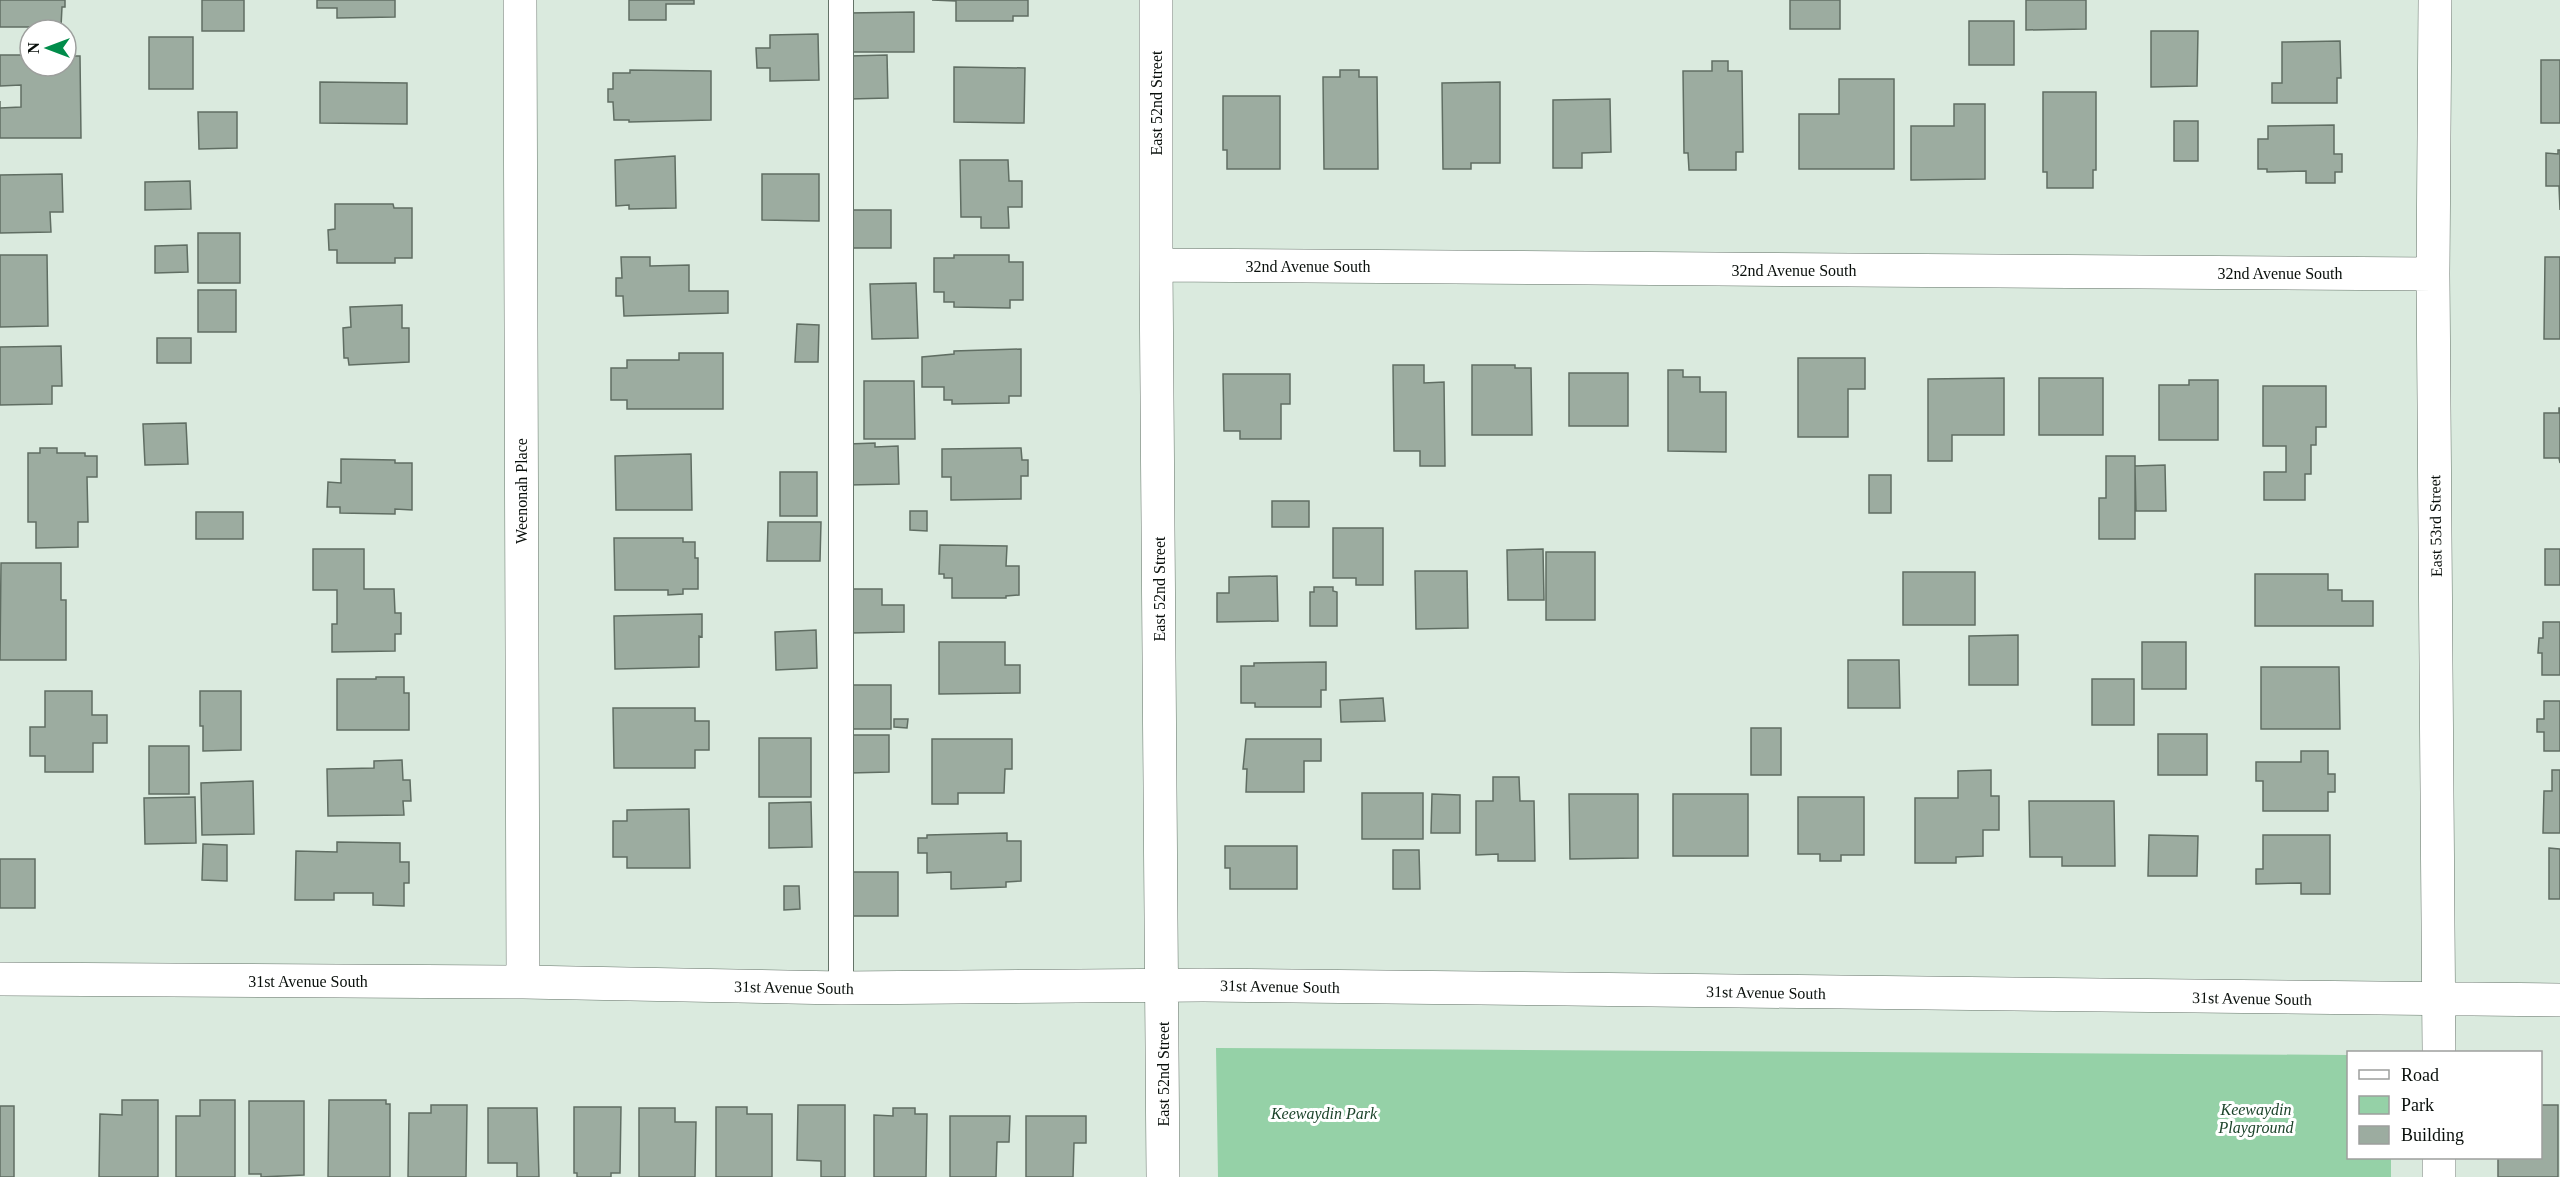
<svg xmlns="http://www.w3.org/2000/svg" width="2560" height="1177" font-family="Georgia,serif">
	<style>
		.green { fill: #95d1a7 }
		.building { fill: #9caca0; stroke: #606e63; stroke-width: 1.5 }
		.lines { fill: none; stroke-linecap: round; stroke-linejoin: round }
		.lane-casing { stroke: #647368; stroke-width: 26 }
		.street-casing { stroke: #647368; stroke-width: 34 }
		.lane { stroke: #fff; stroke-width: 24 }
		.street { stroke: #fff; stroke-width: 33 }
		.labels { text-anchor: middle; stroke-width: 6; stroke-linejoin: round; paint-order: stroke }
		.street-label { font-size: 16px; fill: #090f0b; stroke: #fff }
		.park-label { font-size: 16px; font-style: italic; fill: #1d442b; stroke: #fff }
	</style>
	<rect width="100%" height="100%" fill="#daeade"/>
	<path class="green" d="M 1216,1048 L 2348,1055 L 2348,1158 L 2391,1158 L 2391,1177 L 1218,1177 Z"/>
	<path class="building" d="M 0,0 L 65,0 L 65,7 L 62,7 L 61,27 L 0,27 Z
		M 202,0 L 244,0 L 244,31 L 202,31 Z
		M 317,0 L 395,0 L 395,17 L 337,18 L 337,8 L 317,8 Z
		M 629,0 L 694,0 L 694,4 L 666,4 L 666,20 L 629,20 Z
		M 932,0 L 1028,0 L 1028,16 L 1013,16 L 1013,21 L 956,21 L 956,1 Z
		M 1790,0 L 1840,0 L 1840,29 L 1790,29 Z
		M 2026,0 L 2086,0 L 2086,29 L 2026,30 Z
		M 914,12 L 914,52 L 850,52 L 849,13 Z
		M 1969,21 L 2014,21 L 2014,65 L 1969,65 Z
		M 2151,31 L 2198,31 L 2197,86 L 2151,87 Z
		M 818,34 L 819,80 L 770,81 L 770,68 L 757,68 L 756,48 L 770,48 L 770,35 Z
		M 149,37 L 193,37 L 193,89 L 149,89 Z
		M 2340,41 L 2341,78 L 2337,78 L 2337,103 L 2272,103 L 2272,83 L 2282,83 L 2282,42 Z
		M 24,50 L 30,50 L 30,66 L 66,66 L 66,56 L 80,56 L 81,138 L 0,138 L 0,101 L 0,108 L 21,107 L 21,85 L 0,86 L 0,55 L 24,55 Z
		M 887,55 L 888,98 L 850,99 L 849,56 Z
		M 2541,60 L 2560,60 L 2560,123 L 2541,123 Z
		M 1712,61 L 1728,61 L 1728,71 L 1742,71 L 1743,152 L 1736,152 L 1736,170 L 1689,170 L 1688,153 L 1684,153 L 1683,71 L 1712,71 Z
		M 954,67 L 1025,68 L 1024,123 L 954,122 Z
		M 630,70 L 711,71 L 711,120 L 629,122 L 629,120 L 614,120 L 613,102 L 608,102 L 608,89 L 613,89 L 613,73 L 630,73 Z
		M 1340,70 L 1359,70 L 1359,77 L 1377,77 L 1378,169 L 1324,169 L 1323,77 L 1340,77 Z
		M 1839,79 L 1894,79 L 1894,169 L 1799,169 L 1799,114 L 1839,114 Z
		M 320,82 L 407,83 L 407,124 L 320,123 Z
		M 1500,82 L 1500,163 L 1471,163 L 1471,169 L 1443,169 L 1442,83 Z
		M 2043,92 L 2096,92 L 2096,170 L 2093,170 L 2093,188 L 2047,188 L 2047,172 L 2043,172 Z
		M 1223,96 L 1280,96 L 1280,169 L 1227,169 L 1227,150 L 1223,150 Z
		M 1610,99 L 1611,152 L 1582,153 L 1582,168 L 1553,168 L 1553,100 Z
		M 1954,104 L 1985,104 L 1985,179 L 1911,180 L 1911,126 L 1954,126 Z
		M 198,112 L 237,112 L 237,148 L 199,149 Z
		M 2174,121 L 2198,121 L 2198,161 L 2174,161 Z
		M 2334,125 L 2334,154 L 2342,154 L 2342,172 L 2335,172 L 2335,183 L 2306,183 L 2306,171 L 2267,172 L 2267,169 L 2258,169 L 2258,139 L 2268,139 L 2268,126 Z
		M 2558,150 L 2560,150 L 2560,210 L 2559,186 L 2546,186 L 2546,153 L 2558,154 Z
		M 675,156 L 676,208 L 629,209 L 629,205 L 616,206 L 615,160 Z
		M 960,160 L 1008,160 L 1009,181 L 1022,181 L 1022,207 L 1008,207 L 1009,228 L 981,228 L 981,217 L 961,217 Z
		M 62,174 L 63,212 L 50,212 L 51,232 L 0,233 L 0,175 Z
		M 762,174 L 819,174 L 819,221 L 762,220 Z
		M 190,181 L 191,209 L 145,210 L 145,182 Z
		M 335,204 L 393,204 L 394,208 L 412,208 L 412,258 L 395,258 L 395,263 L 337,263 L 337,250 L 329,250 L 328,230 L 335,229 Z
		M 853,210 L 891,210 L 891,248 L 853,248 Z
		M 198,233 L 240,233 L 240,283 L 198,283 Z
		M 187,245 L 188,272 L 155,273 L 155,246 Z
		M 0,255 L 47,255 L 48,326 L 0,327 Z
		M 954,255 L 1009,255 L 1009,262 L 1023,262 L 1023,300 L 1010,300 L 1010,308 L 954,307 L 954,302 L 944,302 L 944,292 L 934,292 L 934,258 L 954,258 Z
		M 621,257 L 650,257 L 650,266 L 689,265 L 689,291 L 728,291 L 728,313 L 624,316 L 623,296 L 616,296 L 616,278 L 622,278 Z
		M 2545,257 L 2560,257 L 2560,339 L 2544,339 Z
		M 916,283 L 918,338 L 872,339 L 870,284 Z
		M 198,290 L 236,290 L 236,332 L 198,332 Z
		M 402,305 L 402,328 L 409,328 L 409,362 L 349,365 L 348,358 L 344,358 L 343,328 L 351,327 L 350,307 Z
		M 797,324 L 819,325 L 818,362 L 795,362 Z
		M 157,338 L 191,338 L 191,363 L 157,363 Z
		M 61,346 L 62,386 L 52,386 L 52,404 L 0,405 L 0,347 Z
		M 1021,349 L 1021,396 L 1009,396 L 1009,403 L 952,404 L 952,400 L 944,400 L 944,387 L 922,387 L 922,357 L 954,354 L 954,351 Z
		M 679,353 L 723,353 L 723,409 L 627,409 L 627,400 L 611,400 L 611,368 L 627,368 L 627,360 L 679,360 Z
		M 1798,358 L 1865,358 L 1865,389 L 1848,389 L 1848,437 L 1798,437 Z
		M 1393,365 L 1424,365 L 1424,383 L 1444,382 L 1445,466 L 1420,466 L 1420,451 L 1394,451 Z
		M 1472,365 L 1515,365 L 1515,368 L 1531,368 L 1532,435 L 1472,435 Z
		M 1668,370 L 1683,370 L 1683,377 L 1700,377 L 1700,392 L 1726,392 L 1726,452 L 1668,451 Z
		M 1569,373 L 1628,373 L 1628,426 L 1569,426 Z
		M 1223,374 L 1290,374 L 1290,404 L 1281,404 L 1281,439 L 1240,439 L 1240,431 L 1224,431 Z
		M 2004,378 L 2004,435 L 1952,435 L 1952,461 L 1928,461 L 1928,379 Z
		M 2039,378 L 2103,378 L 2103,435 L 2039,435 Z
		M 2189,380 L 2218,380 L 2218,440 L 2159,440 L 2159,385 L 2189,385 Z
		M 864,381 L 914,381 L 915,439 L 864,439 Z
		M 2263,386 L 2326,386 L 2326,427 L 2316,427 L 2316,445 L 2311,445 L 2311,474 L 2305,474 L 2305,500 L 2264,500 L 2264,472 L 2286,472 L 2286,446 L 2263,446 Z
		M 2559,408 L 2560,408 L 2560,463 L 2559,458 L 2544,458 L 2544,413 L 2559,413 Z
		M 186,423 L 188,464 L 145,465 L 143,424 Z
		M 875,443 L 875,447 L 898,446 L 899,484 L 848,485 L 848,444 Z
		M 40,448 L 57,448 L 57,453 L 85,453 L 85,456 L 97,456 L 97,477 L 87,477 L 88,522 L 78,522 L 78,547 L 36,548 L 36,522 L 28,522 L 28,453 L 40,453 Z
		M 1021,448 L 1022,460 L 1028,460 L 1028,476 L 1021,476 L 1021,499 L 951,500 L 951,477 L 942,477 L 942,449 Z
		M 691,454 L 692,510 L 616,510 L 615,456 Z
		M 2106,456 L 2135,456 L 2135,539 L 2099,539 L 2099,498 L 2106,498 Z
		M 341,459 L 395,460 L 395,463 L 412,463 L 412,510 L 395,509 L 395,514 L 340,513 L 340,507 L 327,507 L 328,482 L 341,483 Z
		M 2165,465 L 2166,511 L 2136,511 L 2135,466 Z
		M 780,472 L 817,472 L 817,516 L 780,516 Z
		M 1869,475 L 1891,475 L 1891,513 L 1869,513 Z
		M 1272,501 L 1309,501 L 1309,527 L 1272,527 Z
		M 910,511 L 927,511 L 927,531 L 910,530 Z
		M 196,512 L 243,512 L 243,539 L 196,539 Z
		M 768,522 L 821,522 L 820,561 L 767,561 Z
		M 1333,528 L 1383,528 L 1383,585 L 1356,585 L 1356,578 L 1333,578 Z
		M 614,538 L 683,538 L 683,542 L 695,542 L 695,558 L 698,558 L 698,589 L 683,589 L 683,594 L 668,595 L 668,590 L 615,590 Z
		M 940,545 L 1007,546 L 1006,566 L 1019,566 L 1019,595 L 1006,596 L 1006,598 L 952,598 L 952,578 L 944,578 L 944,574 L 939,574 Z
		M 313,549 L 364,549 L 364,589 L 394,589 L 395,613 L 401,613 L 401,634 L 395,634 L 395,651 L 332,652 L 332,624 L 337,624 L 337,590 L 313,590 Z
		M 1543,549 L 1544,600 L 1508,600 L 1507,550 Z
		M 2545,549 L 2560,549 L 2560,585 L 2545,585 Z
		M 1546,552 L 1595,552 L 1595,620 L 1546,620 Z
		M 1,563 L 61,563 L 61,600 L 66,600 L 66,660 L 0,660 Z
		M 1415,571 L 1467,571 L 1468,628 L 1416,629 Z
		M 1903,572 L 1975,572 L 1975,625 L 1903,625 Z
		M 2255,574 L 2328,574 L 2328,590 L 2342,590 L 2342,601 L 2373,601 L 2373,626 L 2255,626 Z
		M 1277,576 L 1278,621 L 1217,622 L 1217,593 L 1229,593 L 1229,577 Z
		M 1314,587 L 1333,587 L 1333,591 L 1337,592 L 1337,626 L 1310,626 L 1310,592 L 1314,592 Z
		M 850,589 L 882,589 L 882,605 L 904,605 L 904,632 L 850,633 Z
		M 702,614 L 702,637 L 699,636 L 699,667 L 615,669 L 614,616 Z
		M 2543,622 L 2560,622 L 2560,675 L 2542,675 L 2542,653 L 2538,653 L 2539,638 L 2543,638 Z
		M 816,630 L 817,668 L 776,670 L 775,632 Z
		M 2018,635 L 2018,685 L 1969,685 L 1969,636 Z
		M 939,642 L 1005,642 L 1005,665 L 1020,665 L 1020,693 L 939,694 Z
		M 2142,642 L 2186,642 L 2186,689 L 2142,689 Z
		M 1848,660 L 1899,660 L 1900,708 L 1848,708 Z
		M 1326,662 L 1326,690 L 1321,690 L 1321,707 L 1255,707 L 1255,703 L 1241,703 L 1241,666 L 1254,666 L 1254,663 Z
		M 2261,667 L 2339,667 L 2340,729 L 2261,729 Z
		M 376,677 L 404,677 L 404,693 L 409,693 L 409,730 L 337,730 L 337,679 L 376,679 Z
		M 2092,679 L 2134,679 L 2134,725 L 2092,725 Z
		M 849,685 L 891,685 L 891,729 L 848,729 Z
		M 45,691 L 92,691 L 92,715 L 107,715 L 107,743 L 93,743 L 93,772 L 45,772 L 45,756 L 30,756 L 30,727 L 45,727 Z
		M 200,691 L 241,691 L 241,750 L 203,751 L 203,726 L 200,726 Z
		M 1383,698 L 1385,721 L 1341,722 L 1340,700 Z
		M 2544,701 L 2560,701 L 2560,751 L 2544,751 L 2544,732 L 2537,732 L 2537,719 L 2544,719 Z
		M 613,708 L 695,708 L 695,721 L 709,721 L 709,750 L 695,750 L 695,768 L 614,768 Z
		M 894,719 L 908,719 L 907,728 L 894,727 Z
		M 1751,728 L 1781,728 L 1781,775 L 1751,775 Z
		M 2158,734 L 2207,734 L 2207,775 L 2158,775 Z
		M 850,735 L 889,735 L 889,772 L 850,773 Z
		M 759,738 L 811,738 L 811,797 L 759,797 Z
		M 932,739 L 1012,739 L 1012,769 L 1005,769 L 1004,793 L 958,793 L 958,804 L 932,804 Z
		M 1246,739 L 1321,739 L 1321,761 L 1304,761 L 1304,792 L 1246,792 L 1247,769 L 1243,769 Z
		M 149,746 L 189,746 L 189,794 L 149,794 Z
		M 2301,751 L 2328,751 L 2328,774 L 2335,774 L 2335,792 L 2328,792 L 2328,811 L 2263,811 L 2263,781 L 2256,781 L 2256,762 L 2301,762 Z
		M 402,760 L 403,780 L 410,780 L 411,801 L 403,801 L 404,815 L 328,816 L 327,769 L 374,768 L 374,761 Z
		M 1991,770 L 1991,796 L 1999,796 L 1999,830 L 1983,830 L 1983,856 L 1956,857 L 1956,863 L 1915,863 L 1915,798 L 1958,798 L 1958,771 Z
		M 2552,770 L 2560,770 L 2560,833 L 2543,833 L 2544,791 L 2552,791 Z
		M 1493,777 L 1519,777 L 1520,801 L 1534,801 L 1535,861 L 1498,861 L 1498,854 L 1476,855 L 1476,801 L 1493,801 Z
		M 253,781 L 254,834 L 202,835 L 201,783 Z
		M 1362,793 L 1423,793 L 1423,839 L 1362,839 Z
		M 1432,794 L 1460,795 L 1460,833 L 1431,833 Z
		M 1569,794 L 1638,794 L 1638,858 L 1570,859 Z
		M 1673,794 L 1748,794 L 1748,856 L 1673,856 Z
		M 195,797 L 196,843 L 145,844 L 144,798 Z
		M 1798,797 L 1864,797 L 1864,855 L 1841,855 L 1841,861 L 1820,861 L 1820,854 L 1798,854 Z
		M 2029,801 L 2114,801 L 2115,866 L 2062,866 L 2062,857 L 2030,857 Z
		M 811,802 L 812,847 L 769,848 L 769,803 Z
		M 689,809 L 690,868 L 627,868 L 627,857 L 613,857 L 613,821 L 627,821 L 627,810 Z
		M 1007,833 L 1007,841 L 1021,841 L 1021,881 L 1006,882 L 1006,887 L 951,889 L 951,872 L 927,873 L 927,853 L 918,853 L 918,838 L 927,838 L 927,835 Z
		M 2149,835 L 2198,836 L 2197,876 L 2148,876 Z
		M 2263,835 L 2330,835 L 2330,894 L 2301,894 L 2301,883 L 2256,884 L 2256,869 L 2263,869 Z
		M 337,842 L 400,843 L 400,862 L 409,862 L 409,883 L 404,883 L 404,906 L 373,905 L 373,893 L 334,893 L 334,900 L 295,900 L 296,851 L 337,852 Z
		M 203,844 L 227,845 L 227,881 L 202,880 Z
		M 1225,846 L 1297,846 L 1297,889 L 1230,889 L 1230,868 L 1225,868 Z
		M 2549,848 L 2560,849 L 2560,899 L 2549,899 Z
		M 1393,850 L 1419,850 L 1420,889 L 1393,889 Z
		M 0,859 L 35,859 L 35,908 L 0,908 Z
		M 851,872 L 898,872 L 898,916 L 850,916 Z
		M 784,886 L 799,886 L 800,909 L 784,910 Z
		M 122,1100 L 158,1100 L 158,1177 L 99,1177 L 100,1114 L 122,1115 Z
		M 200,1100 L 235,1100 L 235,1177 L 176,1177 L 176,1116 L 200,1116 Z
		M 329,1100 L 386,1100 L 386,1104 L 390,1104 L 390,1177 L 328,1177 Z
		M 249,1101 L 304,1101 L 304,1175 L 261,1177 L 261,1174 L 249,1174 Z
		M 431,1105 L 467,1105 L 466,1177 L 408,1177 L 409,1113 L 431,1113 Z
		M 798,1105 L 845,1105 L 845,1177 L 821,1177 L 821,1161 L 797,1160 Z
		M 2540,1105 L 2558,1105 L 2558,1177 L 2498,1177 L 2498,1158 L 2540,1158 Z
		M 0,1106 L 14,1106 L 14,1177 L 0,1177 Z
		M 574,1107 L 621,1107 L 620,1173 L 611,1173 L 611,1177 L 577,1177 L 577,1173 L 574,1173 Z
		M 716,1107 L 747,1107 L 747,1114 L 772,1114 L 772,1177 L 716,1177 Z
		M 488,1108 L 537,1108 L 539,1177 L 517,1177 L 517,1163 L 488,1163 Z
		M 639,1108 L 675,1108 L 675,1122 L 696,1122 L 695,1177 L 639,1177 Z
		M 893,1108 L 915,1108 L 915,1114 L 927,1114 L 926,1177 L 874,1177 L 874,1115 L 893,1116 Z
		M 950,1116 L 1010,1116 L 1009,1142 L 997,1142 L 996,1177 L 950,1177 Z
		M 1026,1116 L 1086,1116 L 1086,1143 L 1074,1143 L 1073,1177 L 1026,1177 Z"/>
	<g class="lines">
		<g class="lane-casing">
			<path id="lane" d="M 841,0 L 841,988"/>
		</g>
		<g class="street-casing">
			<path id="street" d="M 520,0 L 523,982
				M 1156,0 L 1156,265 L 1163,1177
				M 2435,0 L 2433,274 L 2439,1052
				M 1156,265 L 2433,274
				M 0,979 L 523,982 L 841,988 L 1203,985 L 2560,1000
				M 2439,1158 L 2439,1177"/>
		</g>
		<use href="#lane" class="lane"/>
		<use href="#street" class="street"/>
	</g>
	<g class="labels">
		<g class="street-label">
			<text transform="translate(1156 103) rotate(-90)" y="6">East 52nd Street</text>
			<text x="1308" y="272">32nd Avenue South</text>
			<text x="1794" y="276">32nd Avenue South</text>
			<text x="2280" y="279">32nd Avenue South</text>
			<text transform="translate(521 491) rotate(-90)" y="6">Weenonah Place</text>
			<text transform="translate(2435 526) rotate(-91)" y="6">East 53rd Street</text>
			<text transform="translate(1159 589) rotate(-90)" y="6">East 52nd Street</text>
			<text x="308" y="987">31st Avenue South</text>
			<text transform="translate(1280 986) rotate(1)" y="6">31st Avenue South</text>
			<text transform="translate(794 987) rotate(1)" y="6">31st Avenue South</text>
			<text transform="translate(1766 992) rotate(1)" y="6">31st Avenue South</text>
			<text transform="translate(2252 998) rotate(1)" y="6">31st Avenue South</text>
			<text transform="translate(1163 1074) rotate(-90)" y="6">East 52nd Street</text>
		</g>
		<g class="park-label">
			<text x="2256" y="1115">Keewaydin<tspan x="2256" dy="18">Playground</tspan></text>
			<text x="1324" y="1119">Keewaydin Park</text>
		</g>
	</g>
	<rect x="2347" y="1051" width="195" height="108" fill="#ffffff" stroke="#9d9f9d" stroke-width="1.5"/>
	<rect x="2359" y="1070" width="30" height="9" fill="#ffffff" stroke="#9d9f9d" stroke-width="1.5"/>
	<text x="2401" y="1081" font-size="18" fill="#090f0b">Road</text>
	<rect x="2359" y="1096" width="30" height="18" fill="#95d1a7" stroke="#9d9f9d" stroke-width="1.5"/>
	<text x="2401" y="1111" font-size="18" fill="#090f0b">Park</text>
	<rect x="2359" y="1126" width="30" height="18" fill="#9caca0" stroke="#9d9f9d" stroke-width="1.5"/>
	<text x="2401" y="1141" font-size="18" fill="#090f0b">Building</text>
	<g transform="translate(48 48) rotate(270)"><circle r="28" fill="#ffffff" stroke="#9d9f9d" stroke-width="1.5"/>
	<path d="M0-4.5L10 22L0 15L-10 22Z" fill="#008c4a"/>
	<text y="-9" font-size="16" font-weight="bold" text-anchor="middle" fill="#090f0b">N</text>
	</g>
</svg>
